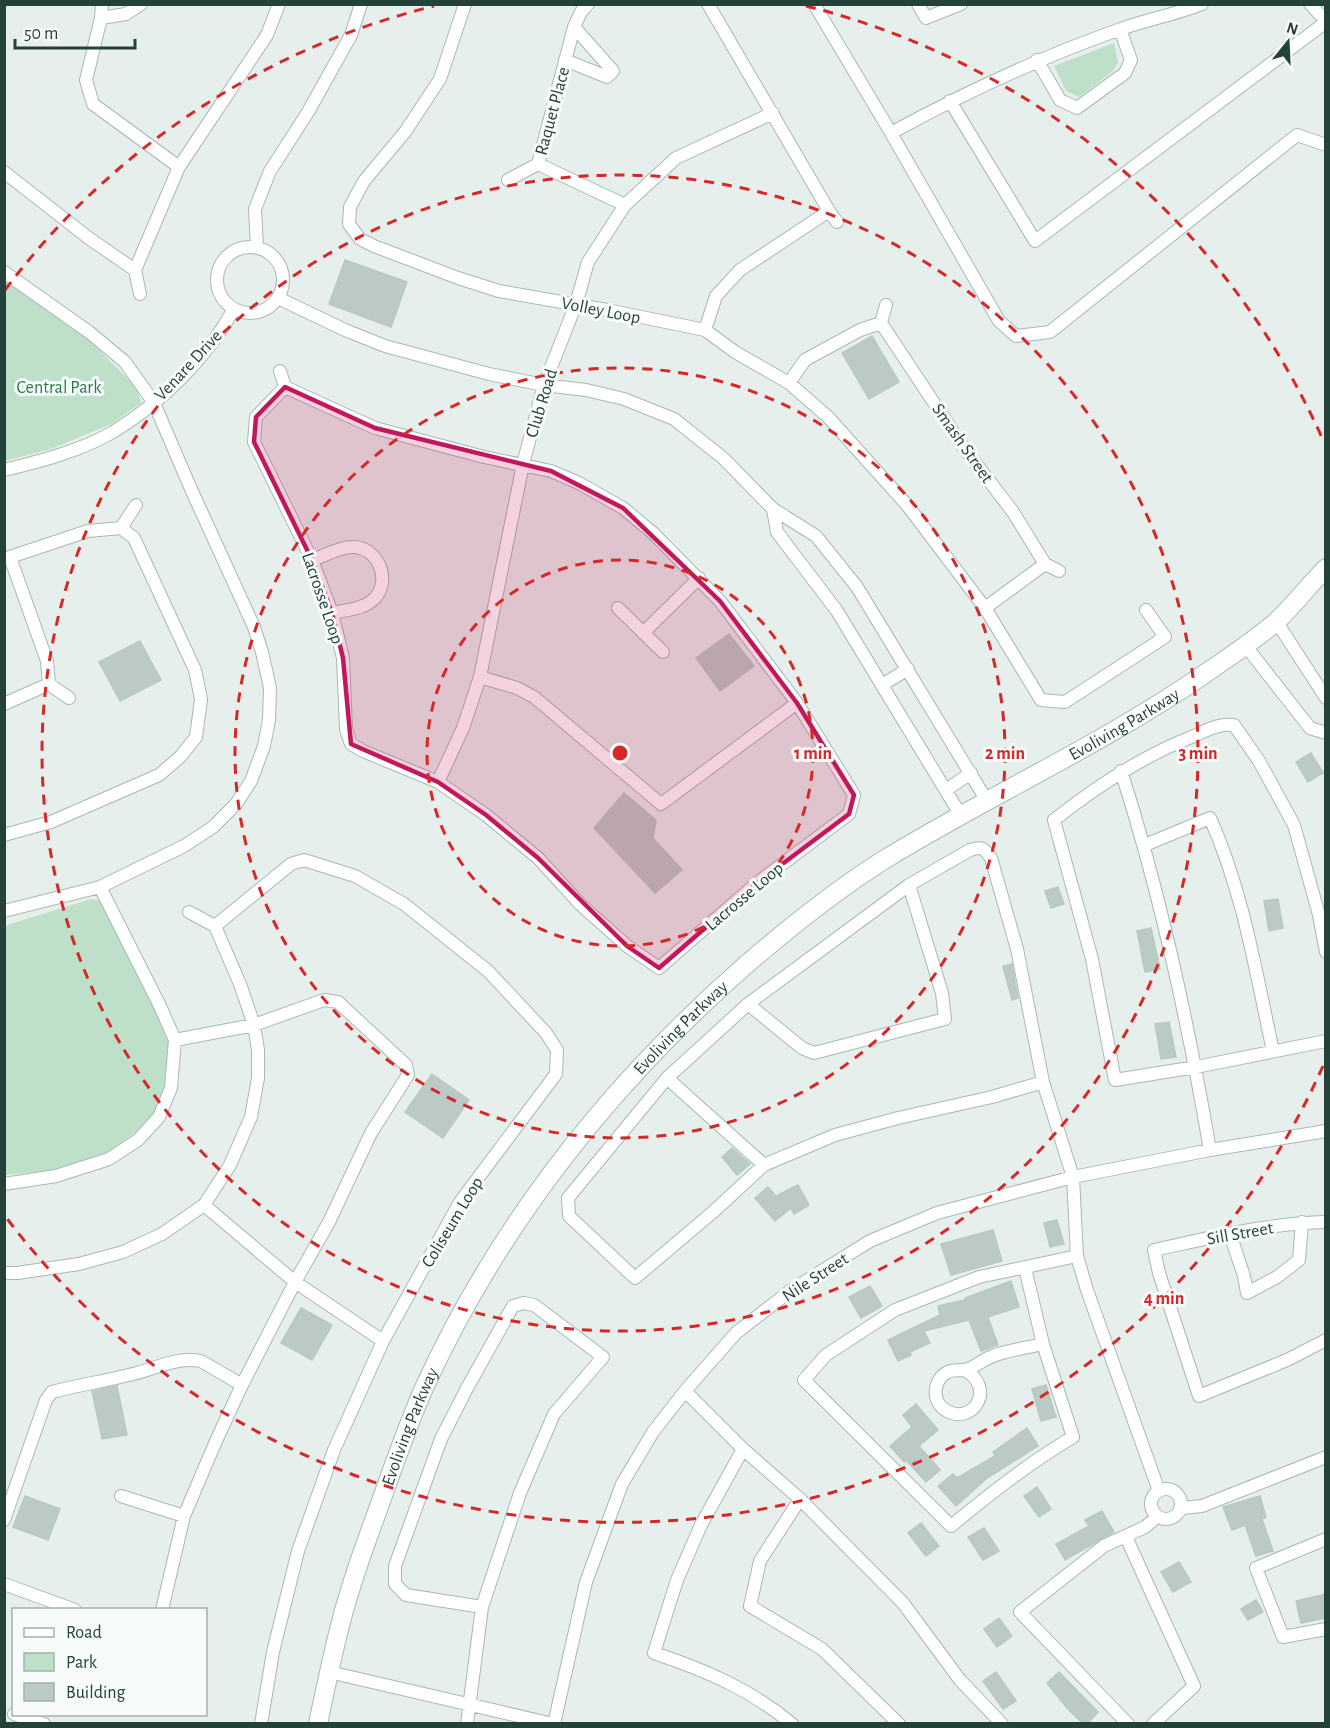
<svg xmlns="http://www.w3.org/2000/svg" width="1330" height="1728" font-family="'Alegreya Sans',sans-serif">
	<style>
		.green { fill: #bfe0c8 }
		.building { fill: #bbcac4; stroke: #b8c9c2; stroke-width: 1.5 }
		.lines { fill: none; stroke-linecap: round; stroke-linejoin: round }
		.street-casing { stroke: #a8b8b2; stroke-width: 14 }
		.secondary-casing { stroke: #a4bbb3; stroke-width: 20 }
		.street { stroke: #fff; stroke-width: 12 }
		.secondary { stroke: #fff; stroke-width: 18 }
		.marked { fill: #c2185b; fill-opacity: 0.2; stroke: #c2185b; stroke-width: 4.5; stroke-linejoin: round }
		.ring { fill: none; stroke: #d62828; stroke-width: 3; stroke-dasharray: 10 8 }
		.labels { text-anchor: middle; stroke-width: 6; stroke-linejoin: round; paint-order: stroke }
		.street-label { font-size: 18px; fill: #24423a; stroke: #f7fbf9 }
		.park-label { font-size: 18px; fill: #2d7a4b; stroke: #f7fbf9 }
		.centre { fill: #d62828; stroke: #f7fbf9; stroke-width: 3 }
		.ring-label { font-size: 18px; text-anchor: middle; font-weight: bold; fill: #d62828; stroke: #f7fbf9; stroke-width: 6; stroke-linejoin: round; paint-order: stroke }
	</style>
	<rect width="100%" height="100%" fill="#e6efeb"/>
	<path class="green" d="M 1114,43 L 1118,62 L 1113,71 L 1079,97 L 1066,91 L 1054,66 Z
		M 4,279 L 87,338 L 137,388 L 141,403 L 111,424 L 51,449 L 5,461 Z
		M 91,899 L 100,900 L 171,1041 L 166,1087 L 153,1115 L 133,1134 L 103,1156 L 62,1169 L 5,1175 L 4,926 Z"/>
	<path class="building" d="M 345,260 L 407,282 L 391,327 L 329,304 Z
		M 872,336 L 899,382 L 869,399 L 842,353 Z
		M 729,634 L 754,666 L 720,691 L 696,658 Z
		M 140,641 L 161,680 L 120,701 L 99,662 Z
		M 1311,753 L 1323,773 L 1308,782 L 1296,762 Z
		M 624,793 L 656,820 L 653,838 L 682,870 L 655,893 L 594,828 Z
		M 1058,887 L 1064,904 L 1051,908 L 1045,891 Z
		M 1278,899 L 1283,928 L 1269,931 L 1264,901 Z
		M 1151,928 L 1160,969 L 1145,972 L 1137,931 Z
		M 1012,964 L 1018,998 L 1012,1000 L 1003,966 Z
		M 1169,1022 L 1176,1057 L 1161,1059 L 1155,1024 Z
		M 432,1074 L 469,1100 L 443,1138 L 405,1112 Z
		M 732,1148 L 750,1164 L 737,1175 L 722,1157 Z
		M 798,1185 L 809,1205 L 794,1214 L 791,1208 L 775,1221 L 755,1198 L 768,1187 L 776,1196 Z
		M 1057,1220 L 1064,1244 L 1050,1247 L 1044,1223 Z
		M 993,1230 L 1002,1261 L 951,1275 L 941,1244 Z
		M 1011,1281 L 1019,1307 L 988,1317 L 998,1345 L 981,1351 L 969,1320 L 924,1331 L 930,1343 L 910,1352 L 911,1355 L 898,1361 L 888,1340 L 940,1315 L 938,1306 L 965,1300 L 965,1298 Z
		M 870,1286 L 882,1306 L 861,1318 L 849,1297 Z
		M 301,1308 L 332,1325 L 312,1360 L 281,1343 Z
		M 1046,1385 L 1056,1417 L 1041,1421 L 1032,1389 Z
		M 117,1386 L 127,1435 L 102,1439 L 92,1391 Z
		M 916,1404 L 938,1430 L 919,1446 L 940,1470 L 926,1482 L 906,1460 L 904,1462 L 890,1446 L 912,1427 L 903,1415 Z
		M 1027,1428 L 1038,1446 L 987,1478 L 956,1506 L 938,1486 L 953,1474 L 957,1478 L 995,1456 L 993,1452 Z
		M 1037,1487 L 1051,1509 L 1039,1517 L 1024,1496 Z
		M 25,1496 L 60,1509 L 48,1540 L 13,1527 Z
		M 1260,1496 L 1266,1517 L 1262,1519 L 1273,1551 L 1256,1556 L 1245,1525 L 1232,1530 L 1223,1507 Z
		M 1102,1511 L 1114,1532 L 1065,1560 L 1056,1544 L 1089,1526 L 1085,1520 Z
		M 921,1523 L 939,1546 L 926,1556 L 908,1533 Z
		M 984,1528 L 999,1551 L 983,1560 L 968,1537 Z
		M 1179,1562 L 1191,1582 L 1173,1592 L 1161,1572 Z
		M 1326,1594 L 1326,1618 L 1301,1623 L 1296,1601 Z
		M 1256,1600 L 1263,1612 L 1248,1620 L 1241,1609 Z
		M 999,1618 L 1012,1636 L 997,1647 L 984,1629 Z
		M 996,1672 L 1016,1701 L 1003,1709 L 983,1681 Z
		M 1059,1672 L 1098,1712 L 1087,1724 L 1083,1724 L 1067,1708 L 1047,1683 Z"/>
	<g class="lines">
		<g class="street-casing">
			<path id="street" d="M 102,4 L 101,18 L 86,80 L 93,104 L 179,167
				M 465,4 L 440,79 L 405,132 L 364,181 L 350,207 L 349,224 L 360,239 L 374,246 L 458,278 L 499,291 L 607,310 L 705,330 L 735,352 L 789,383 L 828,417 L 907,505 L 985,608 L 1041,700 L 1065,702 L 1165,637 L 1146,610
				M 588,4 L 581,12 L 574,27 L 538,164 L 625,205
				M 814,4 L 891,133 L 999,321 L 1016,336 L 1050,332 L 1297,135 L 1326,145
				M 918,4 L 926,18 L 961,4
				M 1310,4 L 1326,21
				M 101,18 L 126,14 L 141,4
				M 565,60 L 607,77 L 613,71 L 574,27
				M 1037,60 L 1060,100 L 1077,108 L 1125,73 L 1131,60 L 1120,29
				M 950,101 L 1035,241 L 1326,22
				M 891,133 C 964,93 1039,58 1118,30 C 1145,20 1174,15 1202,4
				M 4,172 L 90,239 L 135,270
				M 508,180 L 538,164
				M 829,211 L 837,222
				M217 280a33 33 0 1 1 66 0a33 33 0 1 1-66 0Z
				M 257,247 L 255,209 L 270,171 L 308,112 L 351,35 L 361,4
				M 4,272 L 89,332 L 125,362 L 154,403 L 191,489 L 254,627 L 262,652 L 270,688 L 269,720 L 264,746 L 251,781 L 236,804 L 213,827 L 184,846 L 100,887 L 4,911
				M 140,294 L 135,270 L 179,167 L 267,35 L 279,4
				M 278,298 L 345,330 L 385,346 L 489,374 L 544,385 L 586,390 L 624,399 L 674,419 L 723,458 L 773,509 L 816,536 L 857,587 L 987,801
				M 881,323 L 964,448 L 1013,512 L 1045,564
				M 881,323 L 886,305
				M 705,330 L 716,296 L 740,270 L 829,211 L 708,4
				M 280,371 L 285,387
				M 789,383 L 805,360 L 860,330 L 881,323
				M 285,387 L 375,428 L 484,457 L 551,471 L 579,483 L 623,508 L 653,533 L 720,601 L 797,703 L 854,795 L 849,814 L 757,883 L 659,968 L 627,946 L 580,904 L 538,858 L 486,815 L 438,782 L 363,751 L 351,744 L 346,729 L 343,658 L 332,613 L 312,560 L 254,442 L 256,417 Z
				M 4,470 C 41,461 80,451 113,432 C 162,402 206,359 234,309
				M 773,509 L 777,532 L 837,611 L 960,814
				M 121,528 L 136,505
				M 4,559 L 88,531 L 121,528 L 134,538 L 195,670 L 201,699 L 196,737 L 180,757 L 159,775 L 51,822 L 4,835
				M 312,560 C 324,556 339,547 352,547 C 377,546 392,579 375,598 C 365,609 346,610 332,613
				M 1045,564 L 1059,571
				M 618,608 L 663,652
				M 985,608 L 1045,564
				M 1276,621 L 1326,698
				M 643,633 L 699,578
				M 1245,645 L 1310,728 L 1326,733
				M 480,677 L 517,688 L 534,697 L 661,804 L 797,703
				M 49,684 L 69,698
				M 882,685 L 908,669
				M 4,704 L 49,684 L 47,661 L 10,557
				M 1121,771 C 1161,895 1188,1022 1210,1150
				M 438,782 L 463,728 L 480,677 L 523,464 L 544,385 L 576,304 L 588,262 L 625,205 L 676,158 L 773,113
				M 946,790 L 971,773
				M 1145,845 L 1210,818 C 1243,891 1256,973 1273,1051
				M 215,926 L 291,864 L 304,860 L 355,876 L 404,904 L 488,971 L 546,1033 L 557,1050 L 556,1074 L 460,1202 L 383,1341 L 334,1450 L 298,1551 L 273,1652 L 261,1724
				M 1326,952 L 1319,915 L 1294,825 L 1259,761 L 1234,725 C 1219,723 1207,730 1194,736 C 1142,756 1097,786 1054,820 L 1092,959 L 1115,1080 L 1196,1067 L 1326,1041
				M 748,1004 L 802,1048 L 814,1053 L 945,1019 L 942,993 L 909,885
				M 667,1078 L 764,1165
				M 1043,1082 L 992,1097 L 898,1118 L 835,1135 L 764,1165 L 713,1212 L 635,1278 L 569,1216 L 568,1198 L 667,1078 L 748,1004 L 909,885 L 970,850 C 982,846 984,848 991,858 L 1017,949 L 1043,1082 L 1073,1177 L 1077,1256 L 1087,1290 L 1159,1491
				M 4,1184 L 56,1176 L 109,1159 L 138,1140 L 159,1117 L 171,1088 L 175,1040 L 160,1006 L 100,887
				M 204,1205 L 295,1282 L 383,1341
				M 1326,1222 C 1268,1223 1210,1238 1154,1250 L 1159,1273 L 1199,1396 L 1287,1360 L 1326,1340
				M 1230,1234 L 1244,1276 L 1247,1293 L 1277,1277 L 1299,1260 L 1302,1222
				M 1025,1268 L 1043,1344 L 1073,1437 C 1029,1463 990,1494 951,1526 L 804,1380 L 826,1355 L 895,1310 L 979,1277 L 1077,1256
				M 4,1273 L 17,1273 L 79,1264 L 123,1252 L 162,1234 L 204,1205 L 230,1165 L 251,1117 L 258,1078 L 258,1050 L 254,1025 L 240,984 L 215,926 L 189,912
				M 965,1370 C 997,1389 972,1425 947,1411 C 932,1403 932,1382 946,1373 C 953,1368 961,1372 968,1369 C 976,1366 984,1359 993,1356 C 1008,1350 1026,1348 1043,1344
				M 685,1391 L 743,1449 L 800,1499 L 903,1603 L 960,1680 L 1002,1724
				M 743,1449 L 701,1525 L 677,1580 L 654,1653 C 705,1670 750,1689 792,1724
				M1151 1504a15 15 0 1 1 30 0a15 15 0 1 1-30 0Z
				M 121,1496 L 184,1516
				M 800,1499 L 760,1561 L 750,1606 L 822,1649 L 899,1724
				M 1182,1508 L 1202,1506 L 1326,1457
				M 4,1520 L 46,1400 L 52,1392 C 78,1385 106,1381 133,1374 C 155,1369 178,1356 201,1361 L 242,1385
				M 1126,1537 L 1194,1686 L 1153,1724
				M 1326,1539 L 1256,1568 L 1283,1637 L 1326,1629
				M 4,1584 L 75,1610
				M 162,1610 L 184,1516 L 216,1441 L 242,1385 L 295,1282 L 329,1222 L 371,1133 L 408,1075 L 406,1065 L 338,1002 L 324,1000 L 254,1025 L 175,1040
				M 329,1672 L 553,1724
				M 14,1714 L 44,1724
				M 467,1724 L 482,1607 L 520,1493 L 554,1414 L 603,1357 L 534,1305 L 524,1303 L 513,1306 L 466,1390 L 441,1439 L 395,1566 L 395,1584 L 406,1595 L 482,1607
				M 554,1724 L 586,1582 L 622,1484 L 653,1432 L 685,1391 L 736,1333 L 790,1291 L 870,1241 L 937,1213 L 1073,1177 L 1210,1150 L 1326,1131
				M 1128,1724 L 1020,1612 L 1104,1546 L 1145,1527 L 1157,1517"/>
		</g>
		<g class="secondary-casing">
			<g id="secondary">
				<path id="s1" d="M 318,1724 C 325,1690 332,1656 341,1622 C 350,1586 363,1550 376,1515 C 391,1473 406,1429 424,1388 C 499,1224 612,1082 747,964 C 791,926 837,889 887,858 C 992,794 1105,743 1206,673 C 1229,657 1255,640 1277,621 C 1294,605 1309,585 1326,568"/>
			</g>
		</g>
		<use href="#street" class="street"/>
		<use href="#secondary" class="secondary"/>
	</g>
	<path class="marked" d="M 285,387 L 375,428 L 551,471 L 623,508 L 720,601 L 797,703 L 854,795 L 849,814 L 757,883 L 659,968 L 627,946 L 538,858 L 486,815 L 438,782 L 351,744 L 343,658 L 332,613 L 312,560 L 254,442 L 256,417 Z"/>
	<g class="ring">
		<circle cx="620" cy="753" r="193"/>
		<circle cx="620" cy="753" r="385"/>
		<circle cx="620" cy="753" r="578"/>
		<path d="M1323 1066A770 770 0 0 1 5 1216M5 290A770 770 0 0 1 434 6M806 6A770 770 0 0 1 1323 440"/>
	</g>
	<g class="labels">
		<g class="street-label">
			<text transform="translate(552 111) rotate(-75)" y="6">Raquet Place</text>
			<text transform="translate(601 310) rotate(11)" y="6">Volley Loop</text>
			<text transform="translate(188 365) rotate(-47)" y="6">Venare Drive</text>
			<text transform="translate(541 403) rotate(-73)" y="6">Club Road</text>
			<text transform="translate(963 443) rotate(55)" y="6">Smash Street</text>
			<text transform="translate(323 598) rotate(71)" y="6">Lacrosse Loop</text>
			<text dy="6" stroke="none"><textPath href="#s1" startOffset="1338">Evoliving Parkway</textPath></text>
			<text transform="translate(744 896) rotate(-40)" y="6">Lacrosse Loop</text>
			<text dy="6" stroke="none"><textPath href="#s1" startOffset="798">Evoliving Parkway</textPath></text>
			<text transform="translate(452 1222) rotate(-59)" y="6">Coliseum Loop</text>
			<text transform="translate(1240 1233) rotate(-10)" y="6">Sill Street</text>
			<text transform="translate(815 1277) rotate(-33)" y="6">Nile Street</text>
			<text dy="6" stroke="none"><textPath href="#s1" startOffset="312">Evoliving Parkway</textPath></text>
		</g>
		<g class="park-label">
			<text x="59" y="393">Central Park</text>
		</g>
	</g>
	<circle cx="620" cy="753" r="9" class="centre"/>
	<g class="ring-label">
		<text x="813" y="759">1 min</text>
		<text x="1005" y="759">2 min</text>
		<text x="1198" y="759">3 min</text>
		<text x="1164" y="1304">4 min</text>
	</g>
	<rect width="1330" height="1728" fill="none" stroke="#24423a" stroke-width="12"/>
	<rect x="12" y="1608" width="195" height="108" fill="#f7fbf9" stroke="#a3b1ad" stroke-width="1.5"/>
	<rect x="24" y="1628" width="30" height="9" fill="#ffffff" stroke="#a3b1ad" stroke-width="1.5"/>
	<text x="66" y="1638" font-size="18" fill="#24423a">Road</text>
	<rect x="24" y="1653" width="30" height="18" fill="#bfe0c8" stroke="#a3b1ad" stroke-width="1.5"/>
	<text x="66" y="1668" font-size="18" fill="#24423a">Park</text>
	<rect x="24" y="1683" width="30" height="18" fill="#bbcac4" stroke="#a3b1ad" stroke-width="1.5"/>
	<text x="66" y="1698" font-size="18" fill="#24423a">Building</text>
	<g transform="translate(1288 42) rotate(18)" stroke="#f7fbf9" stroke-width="4.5" paint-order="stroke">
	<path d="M0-4.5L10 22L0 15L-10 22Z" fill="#24423a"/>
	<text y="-9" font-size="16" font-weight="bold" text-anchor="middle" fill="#24423a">N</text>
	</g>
	<path d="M15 39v9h120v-9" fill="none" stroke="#24423a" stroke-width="3"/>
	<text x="24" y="39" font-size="18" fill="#24423a" stroke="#f7fbf9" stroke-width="4.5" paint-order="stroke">50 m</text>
</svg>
